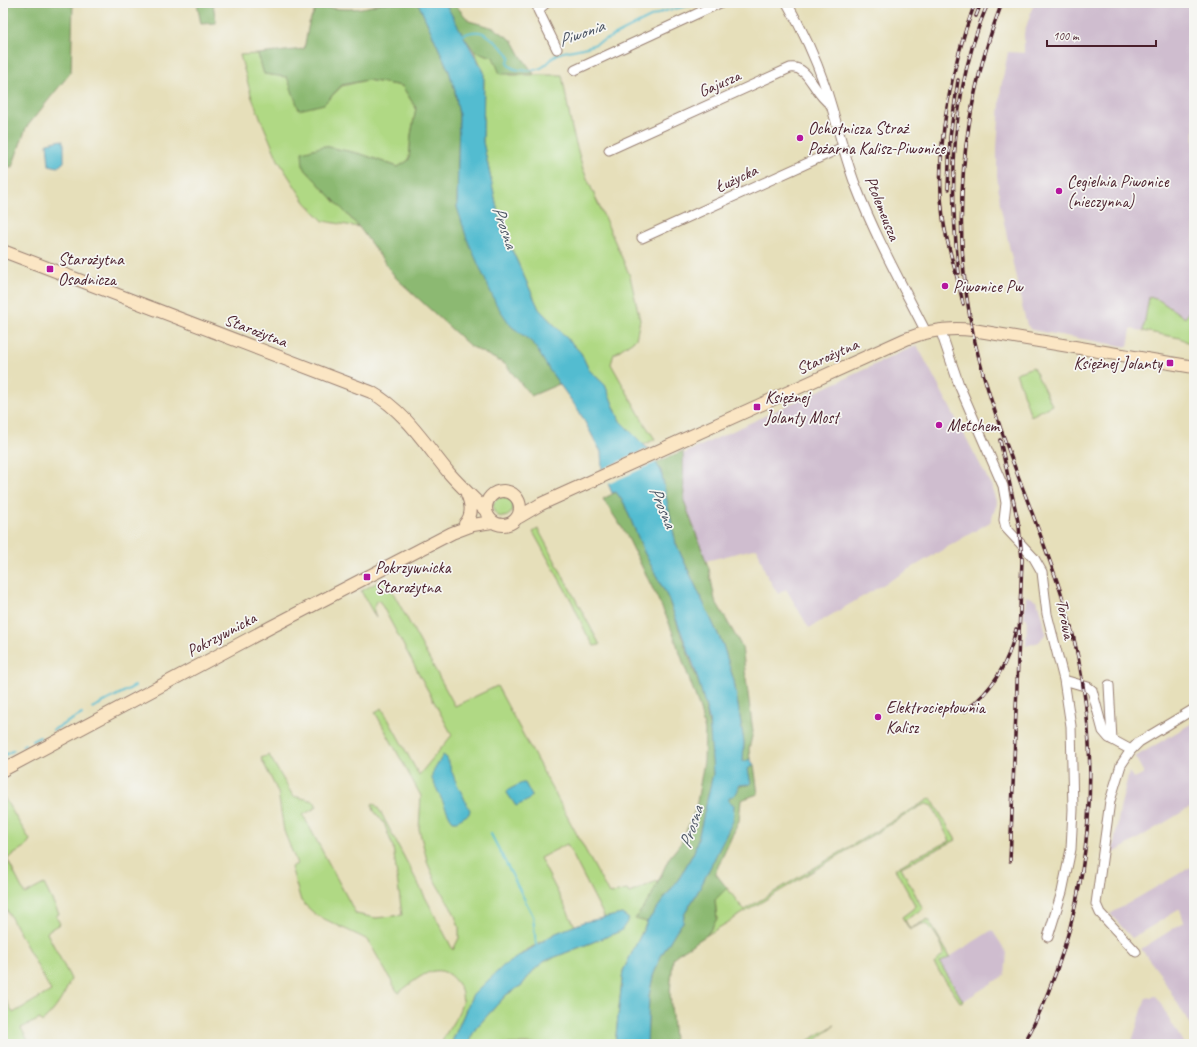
<svg xmlns="http://www.w3.org/2000/svg" width="1197" height="1047" font-family="Caveat,sans-serif">
	<style>
		.industrial { fill: #cfbdcf }
		.green { fill: #b0d984; stroke: #7d7c58 }
		.forest { fill: #8cb972; stroke: #6b6c4e }
		.water { fill: #53bcd0; stroke: #4e6e7e }
		.pier { fill: #e6dfba }
		.lines { fill: none; stroke-linecap: round; stroke-linejoin: round }
		.stream { stroke: #53bcd0; stroke-width: 2 }
		.street-casing { stroke: #987f72; stroke-width: 11 }
		.secondary-casing { stroke: #987f72; stroke-width: 14 }
		.street { stroke: #fff; stroke-width: 9 }
		.secondary { stroke: #fbe6c4; stroke-width: 12 }
		.rail-casing { stroke: #4a1f2b; stroke-width: 3.5 }
		.rail { stroke: #f6f6f2; stroke-width: 2; stroke-dasharray: 6; stroke-linecap: butt }
		.poi-dot { fill: #b5179e; stroke: #f6f6f2; stroke-width: 1.5 }
		.labels { text-anchor: middle; stroke-width: 3.5; stroke-linejoin: round; paint-order: stroke }
		.street-label { font-size: 17px; fill: #4a1f2b; stroke: #f6f6f2 }
		.poi-label { font-size: 17px; fill: #4a1f2b; stroke: #f6f6f2; text-anchor: start }
		.water-label { font-size: 18px; font-style: italic; fill: #4d5665; stroke: #f6f6f2 }
	</style>
	<rect width="100%" height="100%" fill="#f6f6f2"/>
	<filter id="ink" filterUnits="userSpaceOnUse"><feTurbulence type="fractalNoise" baseFrequency=".025" numOctaves="2"/><feDisplacementMap in="SourceGraphic" scale="8" xChannelSelector="R" yChannelSelector="G"/><feConvolveMatrix kernelMatrix="1 2 1 2 8 2 1 2 1" color-interpolation-filters="sRGB"/></filter>
	<filter id="wash" filterUnits="userSpaceOnUse"><feTurbulence type="fractalNoise" baseFrequency=".012" numOctaves="4" result="noise"/><feDisplacementMap in="SourceGraphic" scale="16" xChannelSelector="R" yChannelSelector="G"/><feGaussianBlur stdDeviation="0.9" result="paint"/><feColorMatrix in="noise" values="0 0 0 0 0 0 0 0 0 0 0 0 0 0 0 0 0 1.4 0 .05"/><feComposite in="paint" operator="in"/></filter>
	<g filter="url(#wash)">
		<rect width="100%" height="100%" fill="#e6dfba"/>
		<path class="industrial" d="M 1034,3 L 1194,3 L 1194,303 L 1185,318 L 1159,300 L 1149,297 L 1143,331 L 1131,329 L 1128,347 L 1032,330 L 1027,325 L 1023,310 L 1000,204 L 997,175 L 997,148 L 1001,87 L 1008,52 L 1024,53 L 1024,33 Z
			M 917,345 L 991,485 L 997,504 L 990,522 L 809,628 L 786,589 L 778,594 L 766,574 L 757,548 L 706,561 L 684,501 L 683,454 Z
			M 1026,596 L 1037,600 L 1046,633 L 1039,642 L 1026,646 L 1027,618 L 1024,618 Z
			M 1194,722 L 1194,813 L 1189,808 L 1112,854 L 1121,804 L 1129,772 L 1134,779 L 1144,773 L 1135,757 Z
			M 1194,865 L 1194,1031 L 1160,974 L 1141,949 L 1184,922 L 1180,909 L 1132,938 L 1110,914 Z
			M 992,930 L 1007,953 L 1005,975 L 963,1001 L 940,963 Z
			M 1156,996 L 1184,1044 L 1131,1044 L 1146,998 Z"/>
		<path class="green" d="M 474,51 L 493,57 L 510,75 L 562,75 L 572,129 L 583,169 L 630,276 L 640,320 L 636,339 L 614,354 L 611,364 L 646,426 L 655,439 L 644,445 L 620,421 L 605,385 L 589,370 L 581,353 L 539,309 L 501,226 L 483,142 L 484,72 Z
			M 258,54 L 264,74 L 287,77 L 324,104 L 342,86 L 367,80 L 402,86 L 416,108 L 411,135 L 409,160 L 398,167 L 361,154 L 324,146 L 303,167 L 359,227 L 323,221 L 305,202 L 278,160 L 252,98 L 240,55 Z
			M 1149,297 L 1159,300 L 1185,318 L 1194,303 L 1194,346 L 1180,338 L 1143,331 Z
			M 1033,367 L 1052,405 L 1031,416 L 1016,373 Z
			M493 507a10 10 0 1 1 20 0a10 10 0 1 1-20 0Z
			M 538,529 L 600,645 L 594,646 L 586,633 L 572,602 L 533,532 Z
			M 385,578 L 455,706 L 497,686 L 609,894 L 627,890 L 630,893 L 659,880 L 651,897 L 636,918 L 647,922 L 623,971 L 615,1044 L 471,1044 L 470,1039 L 476,1028 L 506,995 L 522,985 L 533,971 L 545,961 L 616,933 L 622,914 L 605,918 L 567,844 L 540,858 L 575,926 L 556,933 L 525,951 L 472,996 L 451,1044 L 441,1044 C 446,1031 457,1019 461,1006 C 464,998 462,990 457,983 C 438,956 417,980 398,993 L 368,940 L 316,915 L 301,901 L 291,867 L 297,864 L 284,831 L 278,792 L 261,758 L 269,755 L 293,796 L 314,801 L 317,807 L 303,815 L 356,914 L 376,918 L 402,915 L 393,847 L 384,823 L 374,811 L 372,804 L 374,803 L 380,811 L 453,950 L 459,938 L 459,927 L 454,913 L 436,883 L 428,864 L 419,829 L 421,796 L 375,712 L 382,708 L 419,775 L 452,735 L 379,600 L 375,603 L 374,612 L 376,618 L 361,591 Z
			M 3,796 L 30,840 L 25,847 L 7,859 L 25,894 L 44,884 L 59,914 L 56,916 L 60,924 L 49,930 L 47,933 L 71,979 C 64,996 56,1010 42,1022 L 40,1019 L 21,1028 L 30,1044 L 3,1044 L 3,995 L 13,1013 L 51,991 L 3,903 Z
			M 931,798 L 956,840 L 901,867 L 923,909 L 905,920 L 910,929 L 928,919 L 950,957 L 940,963 L 963,1001 L 960,1002 L 934,964 L 944,954 C 944,946 930,922 922,924 C 918,925 913,928 910,930 L 902,917 L 914,908 L 915,905 L 895,869 L 915,857 L 950,841 L 932,806 L 926,804 L 919,807 L 707,935 L 717,919 L 715,900 L 727,888 L 744,910 Z
			M 835,1025 L 811,1044 L 802,1044 Z"/>
		<path class="forest" d="M 3,3 L 73,3 L 71,72 L 26,128 L 12,167 L 3,166 Z
			M 197,3 L 213,3 L 216,23 L 201,24 Z
			M 381,3 L 418,3 L 449,71 L 455,91 L 459,115 L 457,207 L 511,326 L 533,343 L 559,384 L 531,396 L 505,364 L 470,346 L 396,278 L 359,227 L 303,167 L 302,152 L 324,146 L 361,154 L 398,167 L 409,160 L 411,135 L 416,108 L 402,86 L 367,80 L 342,85 L 324,104 L 299,110 L 287,77 L 264,74 L 258,54 L 304,49 L 309,23 L 317,6 C 340,10 360,11 381,3 Z
			M 445,3 L 454,3 L 469,21 L 494,28 L 513,41 L 521,56 L 534,74 L 500,74 L 493,57 L 474,51 L 460,31 Z
			M 683,451 L 684,501 L 709,569 L 715,600 L 742,647 L 753,732 L 749,749 L 750,759 L 743,763 L 744,742 L 734,681 L 723,645 L 676,544 L 661,471 L 656,463 Z
			M 616,492 L 624,503 L 644,552 L 668,598 L 704,698 L 711,735 L 713,774 L 698,839 L 694,852 L 680,877 L 647,922 L 635,919 L 651,897 L 669,858 L 681,843 L 696,808 L 704,761 L 705,731 L 699,706 L 668,620 L 626,534 L 603,499 Z
			M 754,765 L 758,794 L 741,800 L 739,821 L 716,871 L 716,874 L 727,888 L 715,900 L 717,919 L 707,935 L 676,955 L 673,959 L 670,993 L 674,1039 L 670,1044 L 649,1044 L 647,1043 L 649,996 L 653,976 L 661,956 L 676,931 L 683,922 L 684,915 L 700,888 L 712,863 L 729,797 L 739,785 L 749,785 L 748,769 Z"/>
		<path class="water" d="M 418,3 L 445,3 L 484,72 L 483,142 L 501,226 L 539,309 L 581,353 L 589,370 L 605,385 L 620,421 L 647,448 L 661,471 L 676,544 L 723,645 L 734,681 L 744,742 L 743,762 L 750,759 L 754,765 L 748,769 L 751,784 L 739,785 C 738,792 736,796 729,797 L 729,801 L 734,805 L 733,821 L 700,888 L 684,915 L 683,922 L 676,931 L 661,956 L 653,976 L 649,996 L 647,1044 L 615,1044 L 623,971 L 647,922 L 680,877 L 694,852 L 698,839 L 713,774 L 709,718 L 694,666 L 668,598 L 644,552 L 624,503 L 616,492 L 612,493 L 602,469 L 601,452 L 579,411 L 550,371 L 533,343 L 511,326 L 496,304 L 467,239 L 457,207 L 459,115 L 455,91 L 449,71 Z
			M 62,140 L 64,144 L 64,162 L 58,167 L 49,165 L 47,143 Z
			M 443,755 L 447,758 L 455,780 L 470,810 L 469,814 L 457,821 L 453,821 L 450,817 L 432,779 L 432,774 Z
			M 522,783 L 525,783 L 532,796 L 527,801 L 516,806 L 507,793 L 508,790 Z
			M 622,914 L 629,919 L 621,931 L 545,961 L 533,971 L 522,985 L 506,995 L 476,1028 L 470,1039 L 471,1044 L 451,1044 L 472,996 L 503,966 L 556,933 L 584,922 Z"/>
		<path class="pier" d="M 649,448 L 657,462 L 606,485 L 600,470 Z"/>
		<g class="lines">
			<path class="stream" d="M 461,36 C 480,27 486,33 500,46 C 504,50 508,52 510,58 L 507,63 C 511,72 530,71 538,69 C 548,67 551,56 560,53 C 571,50 582,49 593,45 C 616,36 638,22 662,12 C 672,8 683,9 694,3
				M 92,708 L 135,686
				M 53,730 L 82,714
				M 32,741 L 40,737
				M 22,746 L 25,744
				M 3,756 L 14,750
				M 491,834 L 533,916 L 536,945"/>
		</g>
	</g>
	<g filter="url(#ink)">
		<g class="lines">
			<g class="street-casing">
				<path id="street" d="M 546,3 L 538,10 L 557,49
					M 787,3 C 802,29 815,57 825,86 C 836,118 843,152 855,184 C 875,236 901,283 926,332
					M 575,70 L 720,3
					M 609,150 L 790,68 C 809,65 813,93 830,104
					M 642,238 L 843,147
					M 940,329 L 959,385 L 1003,486 L 1006,503 L 1004,520 L 1006,528 L 1034,558 L 1042,572 L 1047,614 L 1064,680 L 1071,726 L 1073,809 L 1071,849 L 1062,892 L 1048,937
					M 1064,680 L 1088,687 L 1092,690 L 1103,731 L 1109,738 L 1131,750
					M 1109,685 L 1112,740
					M 1136,952 L 1100,913 L 1096,904 L 1110,801 L 1121,765 L 1131,750 L 1139,742 L 1194,709"/>
			</g>
			<g class="secondary-casing">
				<path id="secondary" d="M 3,251 L 371,392 C 405,411 425,444 449,473 C 461,487 474,498 486,511
					M486 508a17 17 0 1 1 34 0a17 17 0 1 1-34 0Z
					M 519,517 L 541,504 L 906,339 C 928,330 949,327 973,330 L 1194,367
					M 465,524 C 473,515 472,505 467,494
					M 3,770 L 271,627 L 452,533 L 473,525 L 492,522"/>
			</g>
			<use href="#street" class="street"/>
			<use href="#secondary" class="secondary"/>
			<g class="rail-casing">
				<path id="rail" d="M 1002,3 C 961,108 950,227 974,338 C 994,426 1033,508 1061,593 C 1109,740 1097,907 1024,1044
					M 976,16 L 981,3
					M 948,189 L 950,137 L 958,80
					M 959,273 C 948,183 952,87 988,3
					M 963,304 C 958,275 947,248 943,218 C 934,150 951,67 975,3
					M 1000,440 L 1019,526 L 1022,560 L 1010,861
					M 965,711 C 993,690 1009,663 1016,629"/>
			</g>
			<use href="#rail" class="rail"/>
		</g>
	</g>
	<g class="poi-dot">
		<circle cx="800" cy="138" r="4"/>
		<circle cx="1059" cy="191" r="4"/>
		<rect x="46" y="265" width="8" height="8" rx="2"/>
		<circle cx="945" cy="286" r="4"/>
		<rect x="1166" y="359" width="8" height="8" rx="2"/>
		<rect x="753" y="403" width="8" height="8" rx="2"/>
		<circle cx="939" cy="425" r="4"/>
		<rect x="363" y="573" width="8" height="8" rx="2"/>
		<circle cx="878" cy="717" r="4"/>
	</g>
	<g class="labels">
		<g class="street-label">
			<text transform="translate(719 83) rotate(-24)" y="6">Gajusza</text>
			<text transform="translate(736 178) rotate(-25)" y="6">Łużycka</text>
			<text transform="translate(883 208) rotate(68)" y="6">Ptolemeusza</text>
			<text transform="translate(256 330) rotate(21)" y="6">Starożytna</text>
			<text transform="translate(827 356) rotate(-24)" y="6">Starożytna</text>
			<text transform="translate(1066 619) rotate(79)" y="6">Torowa</text>
			<text transform="translate(221 634) rotate(-28)" y="6">Pokrzywnicka</text>
		</g>
		<g class="poi-label">
			<text x="808" y="134">Ochotnicza Straż<tspan x="808" dy="20">Pożarna Kalisz-Piwonice</tspan></text>
			<text x="1067" y="187">Cegielnia Piwonice<tspan x="1067" dy="20">(nieczynna)</tspan></text>
			<text x="58" y="265">Starożytna<tspan x="58" dy="20">Osadnicza</tspan></text>
			<text x="953" y="292">Piwonice Pw</text>
			<text x="1162" y="369" text-anchor="end">Księżnej Jolanty</text>
			<text x="765" y="403">Księżnej<tspan x="765" dy="20">Jolanty Most</tspan></text>
			<text x="947" y="431">Metchem</text>
			<text x="375" y="573">Pokrzywnicka<tspan x="375" dy="20">Starożytna</tspan></text>
			<text x="886" y="713">Elektrociepłownia<tspan x="886" dy="20">Kalisz</tspan></text>
		</g>
		<g class="water-label">
			<text transform="translate(581 33) rotate(-20)" y="6">Piwonia</text>
			<text transform="translate(505 227) rotate(71)" y="6">Prosna</text>
			<text transform="translate(663 507) rotate(67)" y="6">Prosna</text>
			<text transform="translate(691 827) rotate(-72)" y="6">Prosna</text>
		</g>
	</g>
	<rect width="1197" height="1047" fill="none" stroke="#f6f6f2" stroke-width="16"/>
	<path d="M1047 40v6h109v-6" fill="none" stroke="#4a1f2b" stroke-width="2"/>
	<text x="1053" y="40" font-size="12" fill="#4a1f2b" stroke="#f6f6f2" stroke-width="3" paint-order="stroke">100 m</text>
</svg>
